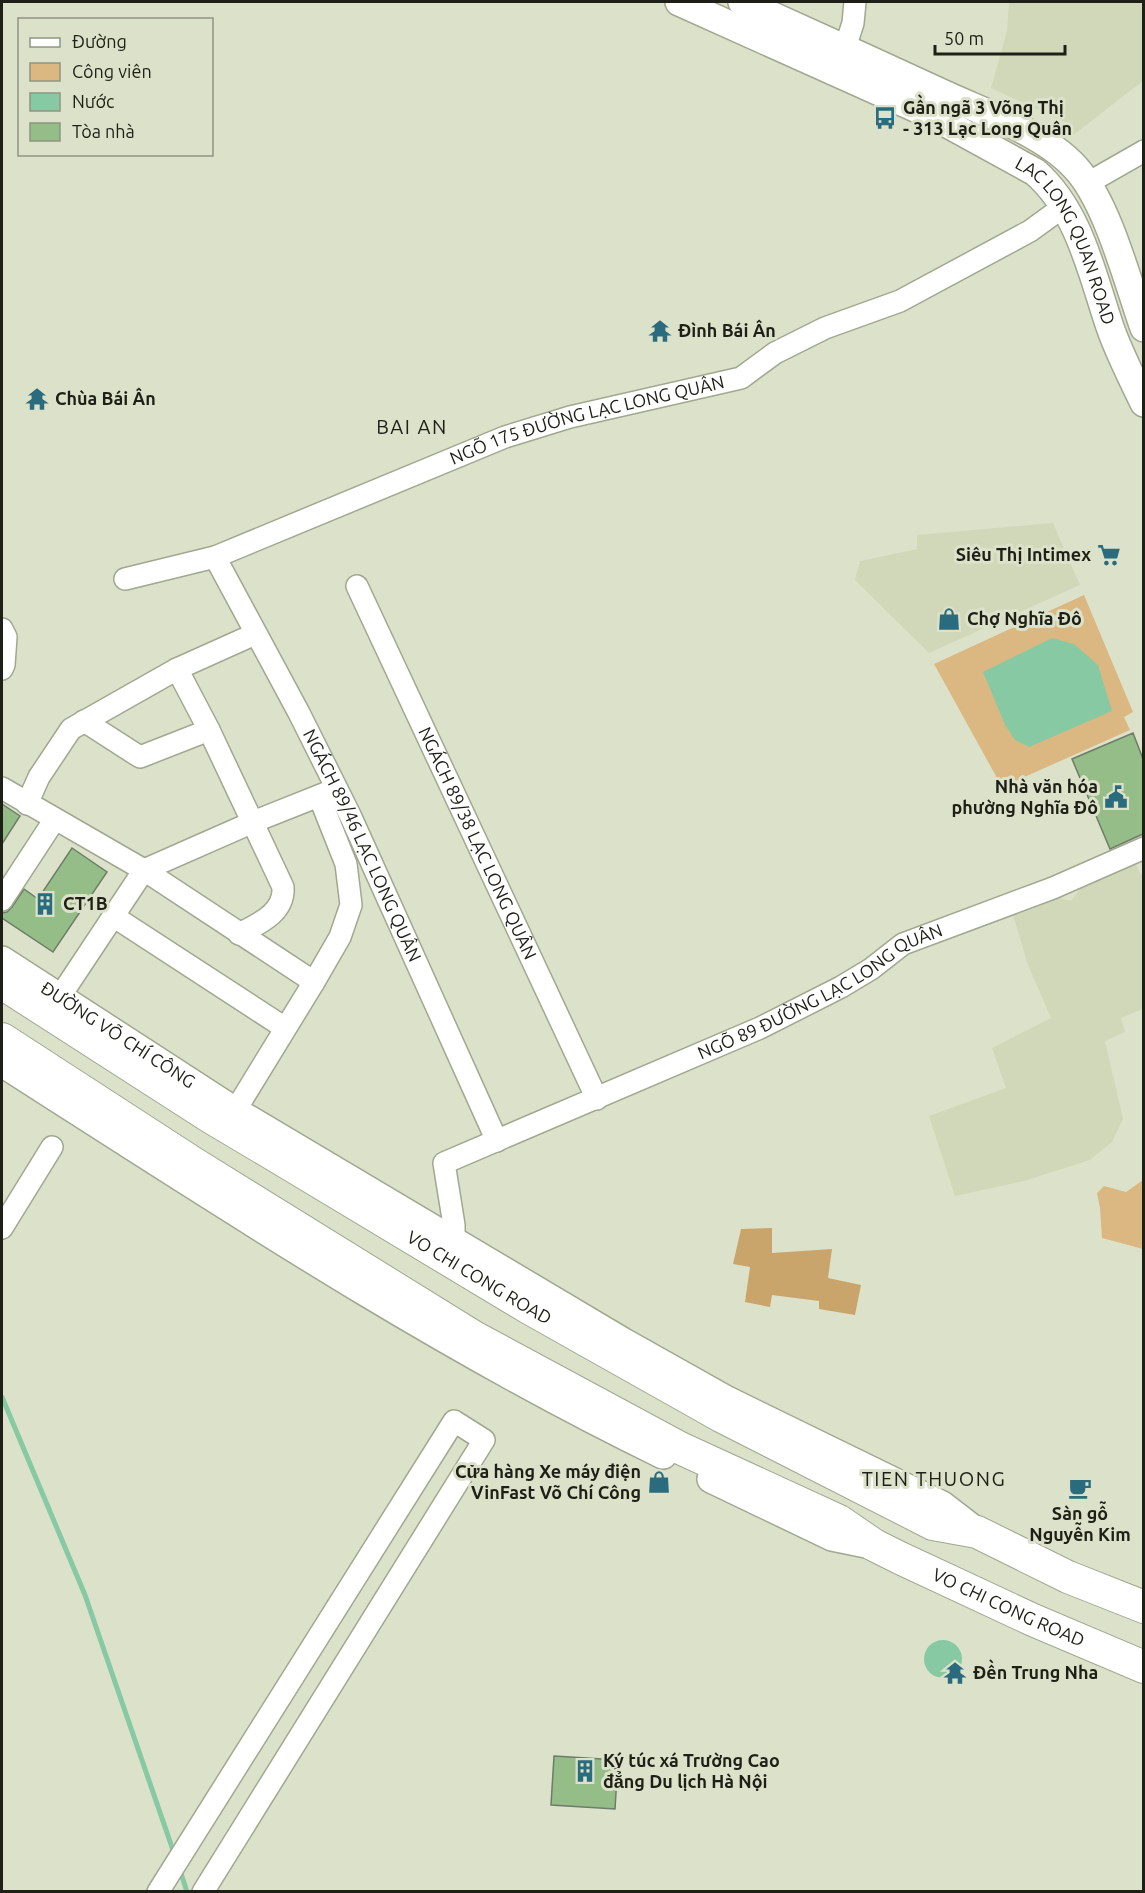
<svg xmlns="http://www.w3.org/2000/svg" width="1145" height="1893" font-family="Ubuntu,sans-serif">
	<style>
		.built { fill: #d0d8b9 }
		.green { fill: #dbb882 }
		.forest { fill: #c9a46b }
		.water { fill: #87c9a3 }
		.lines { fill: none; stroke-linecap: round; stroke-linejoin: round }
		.stream { stroke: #87c9a3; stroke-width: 5 }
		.building { fill: #94bd88; stroke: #6e7c69; stroke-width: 1.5 }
		.minor-casing { stroke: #a2a790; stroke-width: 24 }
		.major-casing { stroke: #a2a790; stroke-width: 30 }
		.highway-casing { stroke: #a2a790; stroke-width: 34 }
		.minor { stroke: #fff; stroke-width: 21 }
		.major { stroke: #fff; stroke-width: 27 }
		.highway { stroke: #fff; stroke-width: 32 }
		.labels { text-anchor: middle; stroke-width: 6; stroke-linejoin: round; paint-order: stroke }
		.poi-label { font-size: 18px; font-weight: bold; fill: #1e2017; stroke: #dce2c9; text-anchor: start }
		.street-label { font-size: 18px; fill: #1e2017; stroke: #dce2c9 }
		.neighbourhood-label { font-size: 20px; letter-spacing: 1.5px; fill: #1e2017; stroke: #dce2c9 }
	</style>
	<rect width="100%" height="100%" fill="#dce2c9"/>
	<path class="built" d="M 1009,2 L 1143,2 L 1143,81 L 1072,136 L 1065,122 L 991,88 L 1007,31 Z
		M 1053,523 L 1080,585 L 929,653 L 855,580 L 860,561 L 917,549 L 917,535 Z
		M 1135,863 L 1143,878 L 1143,1009 L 1121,1018 L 1125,1032 L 1105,1041 L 1123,1119 L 1112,1142 L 1090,1160 L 1024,1181 L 955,1196 L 929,1116 L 1006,1088 L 992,1048 L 1051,1018 L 1028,965 L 1013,915 L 1056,897 L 1071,901 L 1080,889 Z"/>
	<path class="green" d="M 1084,595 L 1133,712 L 1124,717 L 1130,730 L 1002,787 L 934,664 Z
		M 1143,1180 L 1143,1249 L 1102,1238 L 1100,1208 L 1097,1193 L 1104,1186 L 1126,1192 Z"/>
	<path class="forest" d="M 772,1228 L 772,1253 L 832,1249 L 828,1278 L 861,1285 L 855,1315 L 819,1309 L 819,1301 L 772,1295 L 770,1307 L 745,1302 L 750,1267 L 733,1264 L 741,1229 Z"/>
	<path class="water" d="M 1052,638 L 1074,644 L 1098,665 L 1112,711 L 1029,747 L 1015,740 L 1005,725 L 983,672 Z
		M924 1659a19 19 0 1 1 38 0a19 19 0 1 1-38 0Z"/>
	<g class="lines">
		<path class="stream" d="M 2,1397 L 85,1595 L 175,1856
			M 180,1870 L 187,1892"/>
	</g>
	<path class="building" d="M 1133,733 L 1143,759 L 1143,834 L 1110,849 L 1072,759 Z
		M 2,804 L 20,816 L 2,844 Z
		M 72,848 L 107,872 L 53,952 L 2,918 L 2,913 L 7,912 L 12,907 L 24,889 L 38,899 Z
		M 554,1756 L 618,1760 L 615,1809 L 551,1805 Z"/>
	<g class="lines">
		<g class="minor-casing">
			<g id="minor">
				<path d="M 845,48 L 853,23 L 855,2"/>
				<path d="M 1088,183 L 1144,151"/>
				<path id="s1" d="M 215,557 L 299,713 L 350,815 L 497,1141"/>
				<path id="s2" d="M 125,579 L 215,557 L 505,437 L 570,417 L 741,378 L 775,353 L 825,328 L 900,301 L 1030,231 L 1063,207"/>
				<path id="s3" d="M 357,586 L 597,1099"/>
				<path d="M 2,629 L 6,637 L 4,665 L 2,669"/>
				<path d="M 177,669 L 209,730 L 283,887 C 285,913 258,924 239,934"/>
				<path d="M 84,721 L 140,757 L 209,730"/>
				<path d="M 2,788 L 144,870 L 314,982"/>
				<path d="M 27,804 L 39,777 L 71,729 L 177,669 L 255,634"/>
				<path d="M 2,900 L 55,819"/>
				<path d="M 113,916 L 285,1028"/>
				<path d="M 59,998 L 144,870 L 253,822 L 336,789"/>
				<path d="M 235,1111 L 314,982 L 340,937 L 351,905 L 346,864 L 319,796"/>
				<path d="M 2,1228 L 52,1147"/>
				<path id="s4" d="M 454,1242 L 454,1225 L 444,1163 L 760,1028 L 841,987 L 871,969 L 903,944 L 1053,888 L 1144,848"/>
				<path d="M 158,1892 L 454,1421 L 484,1440 L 203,1892"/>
			</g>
		</g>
		<g class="major-casing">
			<g id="major">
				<path id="s5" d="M 679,2 L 933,116 L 1035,172 C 1079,210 1092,274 1110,327 C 1119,353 1132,378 1144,403"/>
				<path d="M 742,2 C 809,32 877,63 944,94 C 987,114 1050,135 1080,173 C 1109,209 1128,283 1144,328"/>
				<path id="s6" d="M 2,960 L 235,1111 L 622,1341 L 727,1400 L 942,1505 L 977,1532"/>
				<path d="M 2,1063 C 218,1201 432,1343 663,1455"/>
				<path d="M 711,1479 L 832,1537 L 871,1545"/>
			</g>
		</g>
		<g class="highway-casing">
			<g id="highway">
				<path id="s7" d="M 2,983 L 212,1118 L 271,1153 L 529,1308 L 721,1416 L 933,1524 L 977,1532 L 1068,1577 L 1144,1607"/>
				<path id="s8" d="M 2,1039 L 193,1163 L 474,1337 L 680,1448 L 839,1521 L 874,1545 L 900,1558 L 1033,1620 L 1144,1667"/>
			</g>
		</g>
		<use href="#minor" class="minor"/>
		<use href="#major" class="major"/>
		<use href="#highway" class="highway"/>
	</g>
	<defs>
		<g id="bus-bare" transform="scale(1.8)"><path d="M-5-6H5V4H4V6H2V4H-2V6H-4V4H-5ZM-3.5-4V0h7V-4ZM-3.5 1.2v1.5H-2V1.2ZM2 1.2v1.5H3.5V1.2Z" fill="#2a6c7e" stroke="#dce2c9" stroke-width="2.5" paint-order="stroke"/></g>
		<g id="temple-bare" transform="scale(1.8)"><path d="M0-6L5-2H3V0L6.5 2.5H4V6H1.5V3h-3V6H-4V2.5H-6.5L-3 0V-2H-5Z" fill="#2a6c7e" stroke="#dce2c9" stroke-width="2.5" paint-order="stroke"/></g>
		<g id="supermarket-bare" transform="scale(1.8)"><path d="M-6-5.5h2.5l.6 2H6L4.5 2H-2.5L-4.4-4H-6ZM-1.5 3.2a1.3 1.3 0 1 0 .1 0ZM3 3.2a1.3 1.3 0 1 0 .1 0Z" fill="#2a6c7e" stroke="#dce2c9" stroke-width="2.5" paint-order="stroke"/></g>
		<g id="shop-bare" transform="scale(1.8)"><path d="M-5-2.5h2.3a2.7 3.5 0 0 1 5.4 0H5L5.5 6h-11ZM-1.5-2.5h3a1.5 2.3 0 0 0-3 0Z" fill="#2a6c7e" stroke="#dce2c9" stroke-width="2.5" paint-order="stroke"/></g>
		<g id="civic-bare" transform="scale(1.8)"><path d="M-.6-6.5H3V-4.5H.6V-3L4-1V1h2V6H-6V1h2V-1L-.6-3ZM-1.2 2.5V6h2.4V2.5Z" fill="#2a6c7e" stroke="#dce2c9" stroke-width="2.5" paint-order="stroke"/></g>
		<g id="building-bare" transform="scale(1.8)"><path d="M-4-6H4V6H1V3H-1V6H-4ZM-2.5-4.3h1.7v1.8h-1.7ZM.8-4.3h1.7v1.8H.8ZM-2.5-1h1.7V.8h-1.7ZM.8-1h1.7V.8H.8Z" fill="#2a6c7e" stroke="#dce2c9" stroke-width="2.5" paint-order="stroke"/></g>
		<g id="cafe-bare" transform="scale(1.8)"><path d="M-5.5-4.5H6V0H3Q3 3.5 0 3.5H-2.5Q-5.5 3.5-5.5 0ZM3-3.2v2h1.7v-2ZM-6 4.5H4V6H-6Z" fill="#2a6c7e" stroke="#dce2c9" stroke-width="2.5" paint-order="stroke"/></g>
	</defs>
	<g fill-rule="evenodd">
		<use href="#bus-bare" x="885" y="118"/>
		<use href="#temple-bare" x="660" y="331"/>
		<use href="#temple-bare" x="37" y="399"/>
		<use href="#supermarket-bare" x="1109" y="555"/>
		<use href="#shop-bare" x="949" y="619"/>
		<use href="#civic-bare" x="1116" y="797"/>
		<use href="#building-bare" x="45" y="904"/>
		<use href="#shop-bare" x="659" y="1482"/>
		<use href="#cafe-bare" x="1080" y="1488"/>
		<use href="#temple-bare" x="955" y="1673"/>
		<use href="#building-bare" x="585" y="1771"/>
	</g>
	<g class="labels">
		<g class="poi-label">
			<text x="903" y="114">Gần ngã 3 Võng Thị<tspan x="903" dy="21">- 313 Lạc Long Quân</tspan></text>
			<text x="678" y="337">Đình Bái Ân</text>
			<text x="55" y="405">Chùa Bái Ân</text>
			<text x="1091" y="561" text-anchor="end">Siêu Thị Intimex</text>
			<text x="967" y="625">Chợ Nghĩa Đô</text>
			<text x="1098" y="793" text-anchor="end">Nhà văn hóa<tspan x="1098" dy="21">phường Nghĩa Đô</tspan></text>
			<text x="63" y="910">CT1B</text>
			<text x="641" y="1478" text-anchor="end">Cửa hàng Xe máy điện<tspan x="641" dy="21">VinFast Võ Chí Công</tspan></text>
			<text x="1080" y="1520" text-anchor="middle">Sàn gỗ<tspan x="1080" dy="21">Nguyễn Kim</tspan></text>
			<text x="973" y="1679">Đền Trung Nha</text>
			<text x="603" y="1767">Ký túc xá Trường Cao<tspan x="603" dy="21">đẳng Du lịch Hà Nội</tspan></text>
		</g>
		<g class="street-label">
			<text dy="6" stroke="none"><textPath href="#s5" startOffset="470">LAC LONG QUAN ROAD</textPath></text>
			<text dy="6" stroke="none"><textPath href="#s2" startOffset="490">NGÕ 175 ĐƯỜNG LẠC LONG QUÂN</textPath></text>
			<text dy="6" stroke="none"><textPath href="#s3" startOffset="284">NGÁCH 89/38 LẠC LONG QUÂN</textPath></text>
			<text dy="6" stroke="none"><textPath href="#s1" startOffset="324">NGÁCH 89/46 LẠC LONG QUÂN</textPath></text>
			<text dy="6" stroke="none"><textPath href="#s4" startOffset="494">NGÕ 89 ĐƯỜNG LẠC LONG QUÂN</textPath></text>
			<text dy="6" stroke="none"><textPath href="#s6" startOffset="138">ĐƯỜNG VÕ CHÍ CÔNG</textPath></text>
			<text dy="6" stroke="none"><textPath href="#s7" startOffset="561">VO CHI CONG ROAD</textPath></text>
			<text dy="6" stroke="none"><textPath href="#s8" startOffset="1158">VO CHI CONG ROAD</textPath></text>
		</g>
		<g class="neighbourhood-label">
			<text x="412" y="434">BAI AN</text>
			<text x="934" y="1486">TIEN THUONG</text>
		</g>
	</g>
	<rect width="1145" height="1893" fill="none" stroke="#1e2017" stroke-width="6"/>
	<rect x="18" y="18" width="195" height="138" fill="#dce2c9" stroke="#909482" stroke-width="1.5"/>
	<rect x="30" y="38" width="30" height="9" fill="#ffffff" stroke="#909482" stroke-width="1.5"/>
	<text x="72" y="48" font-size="18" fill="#1e2017">Đường</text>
	<rect x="30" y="63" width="30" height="18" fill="#dbb882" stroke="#909482" stroke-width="1.5"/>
	<text x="72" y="78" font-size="18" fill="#1e2017">Công viên</text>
	<rect x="30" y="93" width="30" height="18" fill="#87c9a3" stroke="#909482" stroke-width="1.5"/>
	<text x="72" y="108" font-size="18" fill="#1e2017">Nước</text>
	<rect x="30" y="123" width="30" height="18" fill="#94bd88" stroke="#909482" stroke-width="1.5"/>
	<text x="72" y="138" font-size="18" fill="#1e2017">Tòa nhà</text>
	<path d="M935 45v9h130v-9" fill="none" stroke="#1e2017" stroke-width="3"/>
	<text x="944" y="45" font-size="18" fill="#1e2017" stroke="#dce2c9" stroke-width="4.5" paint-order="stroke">50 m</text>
</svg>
